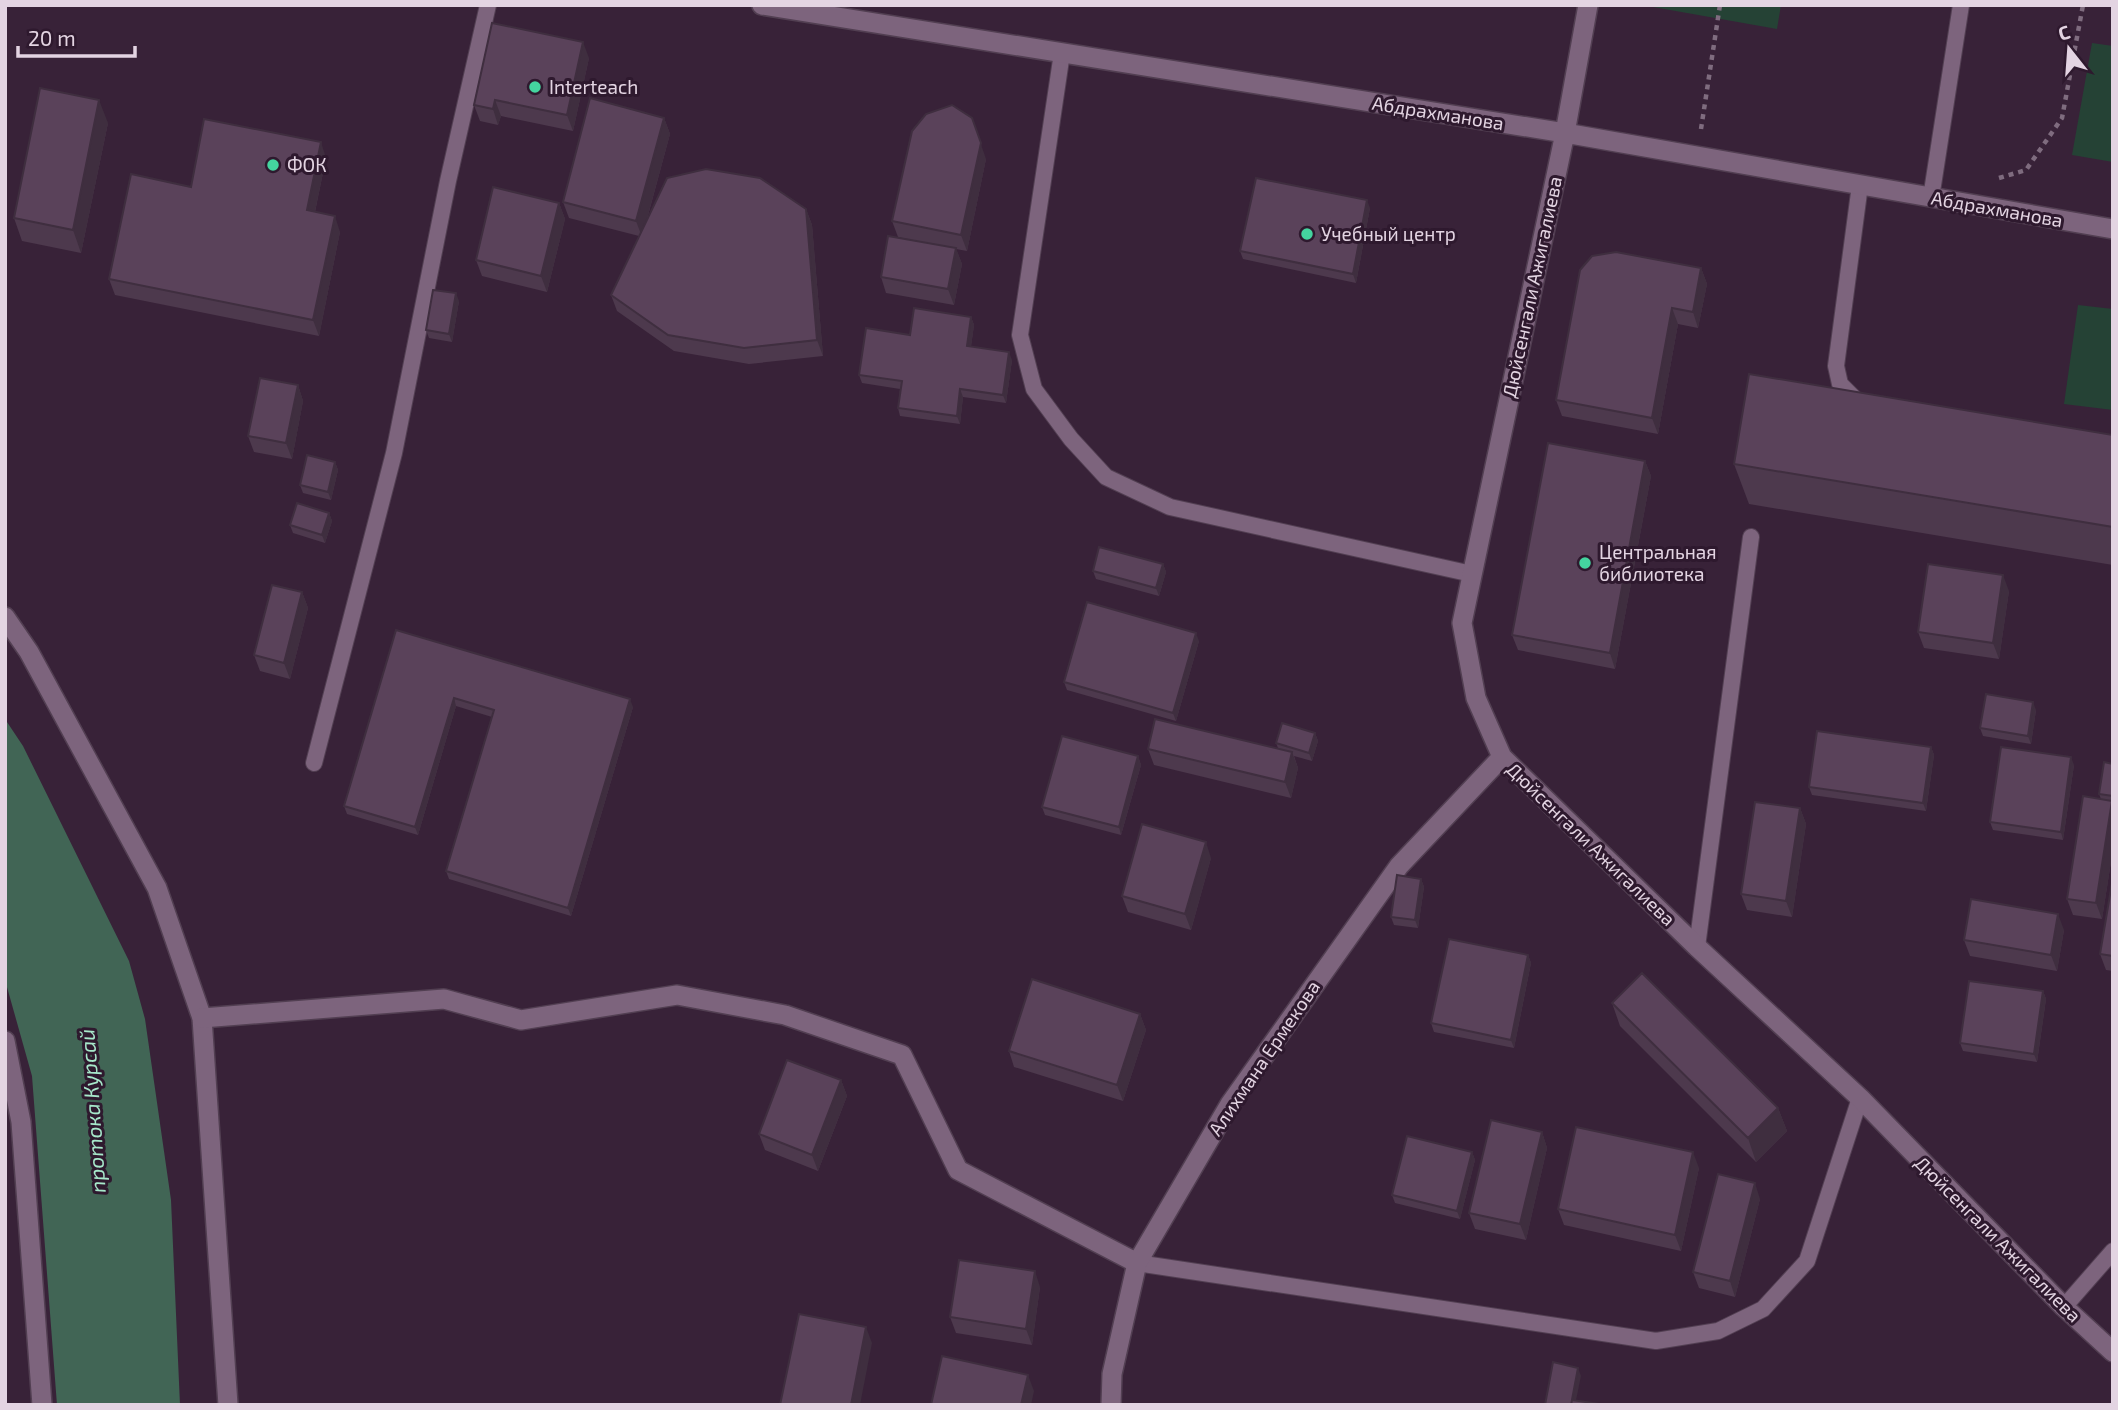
<svg xmlns="http://www.w3.org/2000/svg" width="2118" height="1410" font-family="'Exo 2',sans-serif">
	<style>
		.green { fill: #254235 }
		.water { fill: #416555 }
		.lines { fill: none; stroke-linecap: round; stroke-linejoin: round }
		.service-casing { stroke: #523f52; stroke-width: 18 }
		.pedestrian-casing { stroke: #523f52; stroke-width: 22 }
		.minor-casing { stroke: #523f52; stroke-width: 22 }
		.path { stroke: #7f6c7f; stroke-width: 4.5; stroke-dasharray: 5 5; stroke-linecap: butt }
		.service { stroke: #7d647d; stroke-width: 16 }
		.pedestrian { stroke: #7d647d; stroke-width: 19 }
		.minor { stroke: #7d647d; stroke-width: 19 }
		.wall { fill: #4d394d }
		.shaded-wall { fill: #3f2e3f }
		.building { fill: #5a425a; stroke: #3f2e3f; stroke-width: 2 }
		.poi-dot { fill: #44d49f; stroke: #2e192e; stroke-width: 2.5 }
		.labels { text-anchor: middle; stroke-width: 6; stroke-linejoin: round; paint-order: stroke }
		.poi-label { font-size: 19px; fill: #e3d4e2; stroke: #2e192e; text-anchor: start }
		.street-label { font-size: 19px; fill: #e3d4e2; stroke: #2e192e }
		.water-label { font-size: 21px; font-style: italic; fill: #a7e9cb; stroke: #2e192e }
	</style>
	<rect width="100%" height="100%" fill="#382238"/>
	<path class="green" d="M 1642,5 L 1781,5 L 1777,29 Z
		M 2092,43 L 2113,46 L 2113,162 L 2072,155 Z
		M 2078,305 L 2113,309 L 2113,410 L 2064,404 Z"/>
	<path class="water" d="M 5,719 L 23,746 L 129,961 L 145,1019 L 171,1200 L 180,1405 L 57,1405 L 32,1076 L 5,980 Z"/>
	<g class="lines">
		<g class="service-casing">
			<path id="service" d="M 1062,53 L 1020,335 L 1034,389 L 1071,439 L 1106,477 L 1170,507 L 1472,574
				M 1860,185 L 1836,366 L 1840,384 L 1859,403 L 1863,403
				M 1931,198 L 1961,5
				M 314,763 L 394,453 L 448,181 L 488,5
				M 1697,947 L 1751,537
				M 1137,1263 L 1656,1341 L 1718,1331 L 1763,1309 L 1807,1261 L 1860,1098
				M 2064,1307 L 2113,1251"/>
		</g>
		<g class="pedestrian-casing">
			<path id="pedestrian" d="M 5,617 L 29,652 L 157,888 L 202,1018 L 228,1405
				M 5,1041 L 21,1122 L 42,1405"/>
		</g>
		<g class="minor-casing">
			<path id="minor" d="M 762,5 L 1565,133 L 2113,229
				M 1588,5 L 1565,133 L 1462,623 L 1476,698 L 1502,757 L 1697,947 L 1860,1098 L 2064,1307 L 2113,1352
				M 202,1018 L 444,999 L 521,1020 L 677,995 L 785,1015 L 902,1055 L 958,1170 L 1137,1263
				M 1111,1405 L 1112,1374 L 1137,1263 L 1230,1104 L 1399,866 L 1502,757"/>
		</g>
		<path class="path" d="M 1701,129 L 1720,5
			M 1999,178 L 2026,170 L 2062,118 L 2083,5"/>
		<use href="#service" class="service"/>
		<use href="#pedestrian" class="pedestrian"/>
		<use href="#minor" class="minor"/>
	</g>
	<path class="wall" d="M 1737,5 L 1760,5 L 1760,7 Z
		M 589,58 L 573,131 L 501,116 L 498,125 L 480,121 L 474,105 Z
		M 664,118 L 670,134 L 646,223 L 806,209 L 812,225 L 823,356 L 749,364 L 674,351 L 617,311 L 611,295 L 639,236 L 569,218 L 563,202 Z
		M 108,123 L 81,253 L 22,241 L 14,218 Z
		M 326,158 L 315,212 L 340,232 L 319,336 L 115,295 L 109,279 L 191,187 Z
		M 986,159 L 967,251 L 956,249 L 962,264 L 954,305 L 886,293 L 881,277 L 928,243 L 898,237 L 892,221 Z
		M 559,203 L 565,219 L 547,292 L 482,276 L 476,260 Z
		M 1370,208 L 1356,283 L 1243,259 L 1240,251 Z
		M 1701,268 L 1707,284 L 1698,328 L 1678,324 L 1658,434 L 1562,416 L 1556,400 Z
		M 459,301 L 452,342 L 429,338 L 426,330 Z
		M 971,317 L 974,325 L 971,346 L 1012,360 L 1006,403 L 963,397 L 960,424 L 900,416 L 898,408 L 900,389 L 862,383 L 859,375 L 910,335 Z
		M 298,385 L 303,401 L 292,459 L 254,452 L 248,436 Z
		M 2113,435 L 2113,565 L 1749,504 L 1734,464 Z
		M 1645,461 L 1651,476 L 1615,669 L 1518,650 L 1512,635 Z
		M 335,462 L 338,470 L 331,500 L 303,493 L 300,485 Z
		M 329,513 L 332,521 L 325,543 L 293,533 L 290,525 Z
		M 1163,564 L 1166,572 L 1159,596 L 1096,579 L 1093,571 Z
		M 2009,591 L 1999,659 L 1924,648 L 1918,632 Z
		M 302,592 L 308,608 L 290,679 L 260,671 L 254,655 Z
		M 396,630 L 633,707 L 571,916 L 449,879 L 446,871 L 492,717 L 456,706 L 418,835 L 347,814 L 344,806 Z
		M 1199,641 L 1176,721 L 1067,690 L 1064,682 Z
		M 2036,710 L 2031,744 L 1983,736 L 1980,728 Z
		M 1315,733 L 1318,741 L 1312,761 L 1294,756 L 1298,768 L 1291,798 L 1154,765 L 1148,749 L 1278,748 L 1276,743 Z
		M 1931,747 L 1934,755 L 1926,811 L 1812,795 L 1809,787 Z
		M 1138,756 L 1141,765 L 1121,835 L 1045,815 L 1042,807 Z
		M 2113,764 L 2113,849 L 2102,919 L 2073,915 L 2067,899 L 2101,799 L 2099,794 Z
		M 2074,765 L 2063,840 L 1993,830 L 1990,822 Z
		M 1800,808 L 1806,824 L 1792,917 L 1747,910 L 1741,894 Z
		M 1211,858 L 1191,930 L 1128,912 L 1122,896 Z
		M 2113,877 L 2113,971 L 2106,970 L 2100,954 Z
		M 1421,879 L 1424,887 L 1418,928 L 1394,925 L 1391,917 Z
		M 2064,930 L 2057,971 L 1970,956 L 1964,940 Z
		M 1528,955 L 1531,963 L 1514,1048 L 1434,1032 L 1431,1023 Z
		M 2043,991 L 2046,999 L 2037,1062 L 1963,1051 L 1960,1043 Z
		M 1612,1003 L 1778,1108 L 1787,1131 L 1756,1162 L 1620,1026 Z
		M 1140,1014 L 1146,1030 L 1123,1101 L 1014,1067 L 1009,1051 Z
		M 841,1080 L 847,1096 L 818,1171 L 765,1150 L 759,1134 Z
		M 1542,1132 L 1547,1148 L 1526,1240 L 1475,1229 L 1469,1213 Z
		M 1472,1152 L 1475,1160 L 1460,1219 L 1395,1203 L 1392,1195 Z
		M 1699,1168 L 1681,1251 L 1564,1225 L 1558,1209 Z
		M 1760,1199 L 1735,1297 L 1699,1288 L 1693,1272 Z
		M 1040,1287 L 1032,1345 L 956,1333 L 950,1317 Z"/>
	<path class="shaded-wall" d="M 583,42 L 589,58 L 573,131 L 567,115 Z
		M 99,100 L 108,123 L 81,253 L 73,230 Z
		M 495,100 L 501,116 L 498,125 L 493,109 Z
		M 664,118 L 670,134 L 642,237 L 636,221 Z
		M 972,118 L 986,159 L 967,251 L 961,235 Z
		M 321,142 L 326,158 L 312,226 L 307,210 Z
		M 1367,200 L 1370,208 L 1356,283 L 1353,274 Z
		M 559,203 L 565,219 L 547,292 L 541,276 Z
		M 806,209 L 812,225 L 823,356 L 817,340 Z
		M 335,216 L 340,232 L 319,336 L 313,320 Z
		M 956,248 L 962,264 L 954,305 L 948,289 Z
		M 1701,268 L 1707,284 L 1698,328 L 1693,312 Z
		M 456,293 L 459,301 L 452,342 L 449,334 Z
		M 1672,308 L 1678,324 L 1658,434 L 1652,418 Z
		M 971,317 L 974,325 L 970,354 L 967,346 Z
		M 1009,352 L 1012,360 L 1006,403 L 1003,395 Z
		M 298,385 L 303,401 L 292,459 L 286,443 Z
		M 960,389 L 963,397 L 960,424 L 957,416 Z
		M 1645,461 L 1651,476 L 1615,669 L 1610,653 Z
		M 335,462 L 338,470 L 331,500 L 328,492 Z
		M 329,513 L 332,521 L 325,543 L 322,535 Z
		M 1163,564 L 1166,572 L 1159,596 L 1156,588 Z
		M 2003,575 L 2009,591 L 1999,659 L 1993,643 Z
		M 302,592 L 308,608 L 290,679 L 284,663 Z
		M 1196,633 L 1199,641 L 1176,721 L 1173,713 Z
		M 454,698 L 456,706 L 418,835 L 415,827 Z
		M 630,699 L 633,707 L 571,916 L 568,908 Z
		M 2033,702 L 2036,710 L 2031,744 L 2028,736 Z
		M 1315,733 L 1318,741 L 1312,761 L 1309,753 Z
		M 1931,747 L 1934,755 L 1926,811 L 1923,803 Z
		M 1292,752 L 1298,768 L 1291,798 L 1285,782 Z
		M 1138,756 L 1141,765 L 1121,835 L 1119,827 Z
		M 2071,757 L 2074,765 L 2063,840 L 2061,832 Z
		M 2112,801 L 2113,849 L 2102,919 L 2096,903 Z
		M 1800,808 L 1806,824 L 1792,917 L 1786,901 Z
		M 1206,842 L 1211,858 L 1191,930 L 1185,914 Z
		M 1421,879 L 1424,887 L 1418,928 L 1415,920 Z
		M 2058,914 L 2064,930 L 2057,971 L 2051,955 Z
		M 1528,955 L 1531,963 L 1514,1048 L 1511,1040 Z
		M 2043,991 L 2046,999 L 2037,1062 L 2034,1054 Z
		M 1140,1014 L 1146,1030 L 1123,1101 L 1117,1085 Z
		M 841,1080 L 847,1096 L 818,1171 L 812,1155 Z
		M 1778,1108 L 1787,1131 L 1756,1162 L 1748,1138 Z
		M 1542,1132 L 1547,1148 L 1526,1240 L 1520,1224 Z
		M 1472,1152 L 1475,1160 L 1460,1219 L 1457,1211 Z
		M 1693,1152 L 1699,1168 L 1681,1251 L 1675,1235 Z
		M 1755,1183 L 1760,1199 L 1735,1297 L 1730,1281 Z
		M 1035,1271 L 1040,1287 L 1032,1345 L 1026,1329 Z
		M 866,1327 L 872,1343 L 860,1405 L 851,1405 Z
		M 1578,1368 L 1581,1376 L 1575,1405 L 1571,1405 Z
		M 1028,1375 L 1034,1391 L 1031,1405 L 1021,1405 Z"/>
	<path class="building" d="M 492,23 L 583,42 L 567,115 L 495,100 L 493,109 L 474,105 Z
		M 40,88 L 99,100 L 73,230 L 14,218 Z
		M 590,98 L 664,118 L 636,221 L 563,202 Z
		M 952,105 L 972,118 L 981,143 L 961,235 L 892,221 L 912,131 L 926,114 Z
		M 204,119 L 321,142 L 307,210 L 335,216 L 313,320 L 109,279 L 131,174 L 191,187 Z
		M 706,169 L 760,178 L 806,209 L 817,340 L 744,348 L 668,335 L 611,295 L 667,178 Z
		M 1256,178 L 1367,200 L 1353,274 L 1240,251 Z
		M 493,187 L 559,203 L 541,276 L 476,260 Z
		M 888,236 L 956,248 L 948,289 L 881,277 Z
		M 1616,252 L 1701,268 L 1693,312 L 1672,308 L 1652,418 L 1556,400 L 1580,270 L 1592,256 Z
		M 433,290 L 456,293 L 449,334 L 426,330 Z
		M 914,308 L 971,317 L 967,346 L 1009,352 L 1003,395 L 960,389 L 957,416 L 898,408 L 902,381 L 859,375 L 866,328 L 910,335 Z
		M 1749,374 L 2113,435 L 2113,527 L 1734,464 Z
		M 260,378 L 298,385 L 286,443 L 248,436 Z
		M 1548,443 L 1645,461 L 1610,653 L 1512,635 Z
		M 307,455 L 335,462 L 328,492 L 300,485 Z
		M 297,503 L 329,513 L 322,535 L 290,525 Z
		M 1099,547 L 1163,564 L 1156,588 L 1093,571 Z
		M 1928,564 L 2003,575 L 1993,643 L 1918,632 Z
		M 272,585 L 302,592 L 284,663 L 254,655 Z
		M 1087,602 L 1196,633 L 1173,713 L 1064,682 Z
		M 396,630 L 630,699 L 568,908 L 446,871 L 494,710 L 454,698 L 415,827 L 344,806 Z
		M 1986,694 L 2033,702 L 2028,736 L 1980,728 Z
		M 1155,719 L 1292,752 L 1285,782 L 1148,749 Z
		M 1282,723 L 1315,733 L 1309,753 L 1276,743 Z
		M 1817,731 L 1931,747 L 1923,803 L 1809,787 Z
		M 1062,736 L 1138,756 L 1119,827 L 1042,807 Z
		M 2001,747 L 2071,757 L 2061,832 L 1990,822 Z
		M 2104,762 L 2113,764 L 2113,796 L 2099,794 Z
		M 2083,796 L 2112,801 L 2096,903 L 2067,899 Z
		M 1755,802 L 1800,808 L 1786,901 L 1741,894 Z
		M 1142,824 L 1206,842 L 1185,914 L 1122,896 Z
		M 1397,875 L 1421,879 L 1415,920 L 1391,917 Z
		M 2113,877 L 2113,956 L 2100,954 Z
		M 1971,899 L 2058,914 L 2051,955 L 1964,940 Z
		M 1449,939 L 1528,955 L 1511,1040 L 1431,1023 Z
		M 1642,973 L 1778,1108 L 1748,1138 L 1612,1003 Z
		M 1032,979 L 1140,1014 L 1117,1085 L 1009,1051 Z
		M 1969,981 L 2043,991 L 2034,1054 L 1960,1043 Z
		M 787,1060 L 841,1080 L 812,1155 L 759,1134 Z
		M 1491,1120 L 1542,1132 L 1520,1224 L 1469,1213 Z
		M 1576,1127 L 1693,1152 L 1675,1235 L 1558,1209 Z
		M 1407,1136 L 1472,1152 L 1457,1211 L 1392,1195 Z
		M 1718,1174 L 1755,1183 L 1730,1281 L 1693,1272 Z
		M 959,1260 L 1035,1271 L 1026,1329 L 950,1317 Z
		M 799,1314 L 866,1327 L 851,1405 L 780,1405 Z
		M 942,1356 L 1028,1375 L 1021,1405 L 931,1405 Z
		M 1553,1362 L 1578,1368 L 1571,1405 L 1545,1405 Z
		M 1572,1400 L 1606,1405 L 1571,1405 Z"/>
	<g class="poi-dot">
		<circle cx="535" cy="87" r="7"/>
		<circle cx="273" cy="165" r="7"/>
		<circle cx="1307" cy="234" r="7"/>
		<circle cx="1585" cy="563" r="7"/>
	</g>
	<g class="labels">
		<g class="poi-label">
			<text x="549" y="94">Interteach</text>
			<text x="287" y="172">ФОК</text>
			<text x="1321" y="241">Учебный центр</text>
			<text x="1599" y="559">Центральная<tspan x="1599" dy="22">библиотека</tspan></text>
		</g>
		<g class="street-label">
			<text transform="translate(1438 113) rotate(9)" y="7">Абдрахманова</text>
			<text transform="translate(1997 209) rotate(10)" y="7">Абдрахманова</text>
			<text transform="translate(1532 287) rotate(-78)" y="7">Дюйсенгали Ажигалиева</text>
			<text transform="translate(1591 844) rotate(44)" y="7">Дюйсенгали Ажигалиева</text>
			<text transform="translate(1264 1058) rotate(-56)" y="7">Алихмана Ермекова</text>
			<text transform="translate(1998 1239) rotate(45)" y="7">Дюйсенгали Ажигалиева</text>
		</g>
		<g class="water-label">
			<text transform="translate(93 1111) rotate(-94)" y="7">протока Курсай</text>
		</g>
	</g>
	<rect width="2118" height="1410" fill="none" stroke="#e3d4e2" stroke-width="14"/>
	<g transform="translate(2069 49) rotate(343)" stroke="#2e192e" stroke-width="5" paint-order="stroke">
	<path d="M0-5L12 26L0 18L-12 26Z" fill="#e3d4e2"/>
	<text y="-10" font-size="19" font-weight="bold" text-anchor="middle" fill="#e3d4e2">С</text>
	</g>
	<path d="M18 46v10h117v-10" fill="none" stroke="#e3d4e2" stroke-width="3.5"/>
	<text x="28" y="46" font-size="21" fill="#e3d4e2" stroke="#2e192e" stroke-width="5" paint-order="stroke">20 m</text>
</svg>
